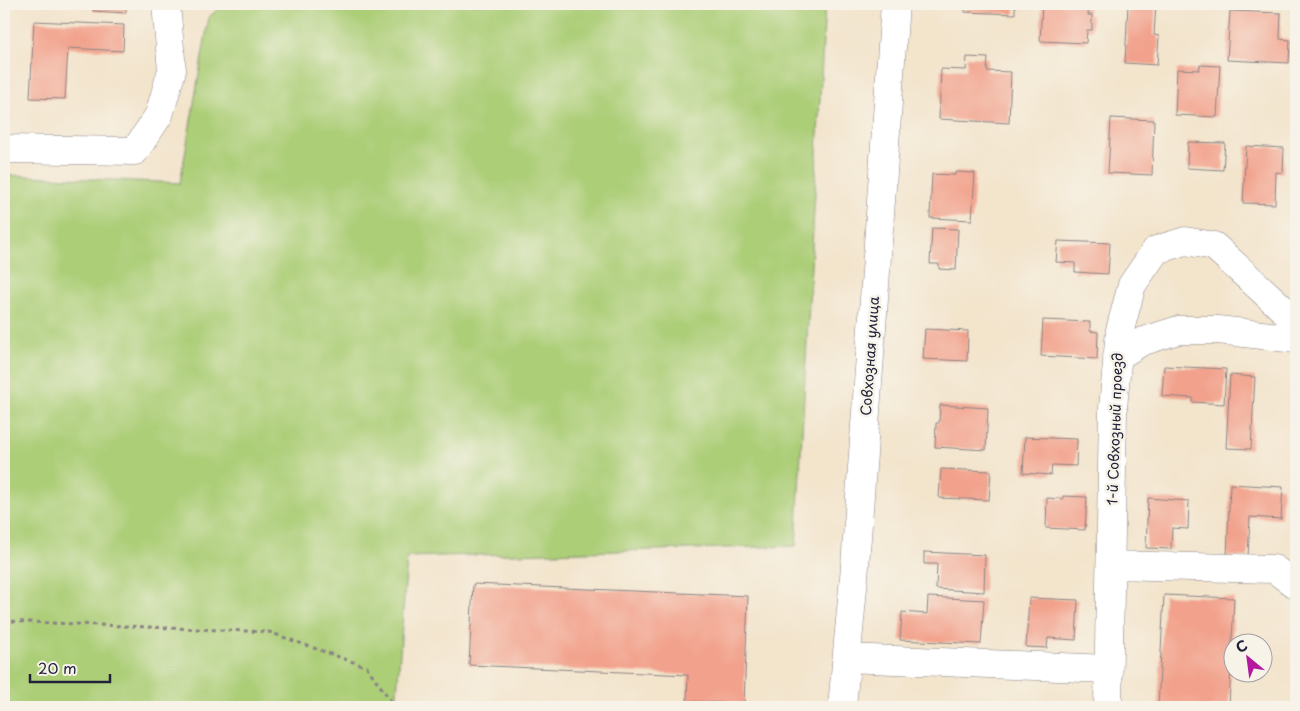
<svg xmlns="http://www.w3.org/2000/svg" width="1300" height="711" font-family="'Playpen Sans',sans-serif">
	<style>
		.green { fill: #acce77; stroke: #677859 }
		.building { fill: #f2a28c }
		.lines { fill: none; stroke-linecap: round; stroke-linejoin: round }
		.minor-casing { stroke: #8a8384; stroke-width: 29 }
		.path { stroke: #8a8384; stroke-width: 3; stroke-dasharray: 4 4; stroke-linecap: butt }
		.minor { stroke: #fff; stroke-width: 28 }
		.labels { text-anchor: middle; stroke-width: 5; stroke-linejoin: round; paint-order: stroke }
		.street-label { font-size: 14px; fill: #22223b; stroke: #f7f3e8 }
	</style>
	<rect width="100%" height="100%" fill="#f7f3e8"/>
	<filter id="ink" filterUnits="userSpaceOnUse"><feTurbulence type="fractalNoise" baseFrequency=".02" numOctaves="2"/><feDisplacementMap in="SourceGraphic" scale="10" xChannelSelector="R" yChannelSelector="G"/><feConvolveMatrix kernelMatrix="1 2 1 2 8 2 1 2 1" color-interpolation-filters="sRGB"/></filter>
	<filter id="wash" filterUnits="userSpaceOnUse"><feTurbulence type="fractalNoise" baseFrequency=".0096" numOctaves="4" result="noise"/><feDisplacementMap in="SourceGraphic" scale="20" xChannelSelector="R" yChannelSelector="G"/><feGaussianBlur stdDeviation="1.12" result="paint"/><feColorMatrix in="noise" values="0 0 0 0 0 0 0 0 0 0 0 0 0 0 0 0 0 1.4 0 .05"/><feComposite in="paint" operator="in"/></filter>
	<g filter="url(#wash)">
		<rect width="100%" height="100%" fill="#f3e4cc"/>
		<path class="green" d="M 224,4 L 825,4 L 796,546 L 407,557 L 396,707 L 4,707 L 4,175 L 180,183 L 209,17 Z"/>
		<g id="blocks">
			<path class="building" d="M 94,4 L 126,4 L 126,13 L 93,11 Z
				M 965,4 L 1015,4 L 1015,14 L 965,12 Z
				M 1042,4 L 1089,4 L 1088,15 L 1092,15 L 1092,30 L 1087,30 L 1086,43 L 1040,41 Z
				M 1128,4 L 1156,4 L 1154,35 L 1159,36 L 1157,65 L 1125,63 Z
				M 1230,11 L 1281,13 L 1280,39 L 1290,40 L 1289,63 L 1227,60 Z
				M 34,21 L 124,25 L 123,51 L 68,48 L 65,99 L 30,98 Z
				M 967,57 L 988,58 L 987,71 L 1011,72 L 1009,123 L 939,119 L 941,69 L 966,70 Z
				M 1200,65 L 1220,66 L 1217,117 L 1175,115 L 1177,69 L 1199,70 Z
				M 1111,118 L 1154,120 L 1152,175 L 1108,173 Z
				M 1188,142 L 1225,143 L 1223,170 L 1187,168 Z
				M 1246,146 L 1284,148 L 1283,173 L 1276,172 L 1275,204 L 1243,203 Z
				M 955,172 L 975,173 L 972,220 L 930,218 L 932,174 L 955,175 Z
				M 932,228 L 958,229 L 956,270 L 939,269 L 939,264 L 930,264 Z
				M 1058,241 L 1110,243 L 1108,274 L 1075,272 L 1075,263 L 1056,262 Z
				M 1043,320 L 1090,322 L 1090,331 L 1098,332 L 1097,359 L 1041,356 Z
				M 925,329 L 968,331 L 967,361 L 923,359 Z
				M 1164,366 L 1226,369 L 1224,404 L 1192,402 L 1193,398 L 1162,396 Z
				M 1230,375 L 1255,377 L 1251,449 L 1226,448 Z
				M 940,405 L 988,408 L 986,450 L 935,447 L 936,423 L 939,423 Z
				M 1025,437 L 1077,439 L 1076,466 L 1052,465 L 1051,475 L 1023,473 Z
				M 941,469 L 991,471 L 989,500 L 939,498 Z
				M 1230,484 L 1283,487 L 1281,519 L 1250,517 L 1248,557 L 1227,556 Z
				M 1063,496 L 1087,497 L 1085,530 L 1046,528 L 1047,498 L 1063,499 Z
				M 1148,498 L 1189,501 L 1188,529 L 1172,528 L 1171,549 L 1146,548 Z
				M 924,552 L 985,555 L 984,592 L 936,589 L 937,564 L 924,564 Z
				M 473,584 L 748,596 L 744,704 L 687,701 L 688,675 L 469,665 Z
				M 1164,595 L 1234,598 L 1229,707 L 1158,707 Z
				M 928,597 L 984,600 L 981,644 L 900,640 L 902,612 L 927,614 Z
				M 1029,598 L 1078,600 L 1076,640 L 1048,638 L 1047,648 L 1026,647 Z"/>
		</g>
	</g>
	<g filter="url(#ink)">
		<use href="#blocks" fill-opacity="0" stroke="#8a8384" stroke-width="1"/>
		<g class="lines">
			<g class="minor-casing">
				<path id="minor" d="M 4,149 L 135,151 L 159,115 L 172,70 L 166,4
					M 1117,357 L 1141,342 L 1178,330 L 1218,330 L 1296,339
					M 1111,565 L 1274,569 L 1296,585
					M 847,658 L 1108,669
					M 842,707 L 855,566 L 895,4
					M 1108,707 L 1113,408 L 1120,330 L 1132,285 L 1156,250 L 1185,241 L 1214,246 L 1296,321"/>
			</g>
			<path class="path" d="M 4,621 L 269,632 L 367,667 L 395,707"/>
			<use href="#minor" class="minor"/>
		</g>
	</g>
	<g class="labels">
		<g class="street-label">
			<text transform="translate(870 356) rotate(-86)" y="5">Совхозная улица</text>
			<text transform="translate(1115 429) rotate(-88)" y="5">1-й Совхозный проезд</text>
		</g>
	</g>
	<rect width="1300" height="711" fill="none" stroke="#f7f3e8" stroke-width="20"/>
	<g transform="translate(1248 658) rotate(331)"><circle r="24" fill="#f7f3e8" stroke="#a29fa3"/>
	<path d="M0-4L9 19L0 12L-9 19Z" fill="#b5179e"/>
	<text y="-8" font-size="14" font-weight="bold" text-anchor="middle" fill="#22223b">С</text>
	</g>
	<path d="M30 674v8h80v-8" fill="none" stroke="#22223b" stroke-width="2.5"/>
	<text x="38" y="674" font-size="15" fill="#22223b" stroke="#f7f3e8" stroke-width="4" paint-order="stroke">20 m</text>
</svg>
